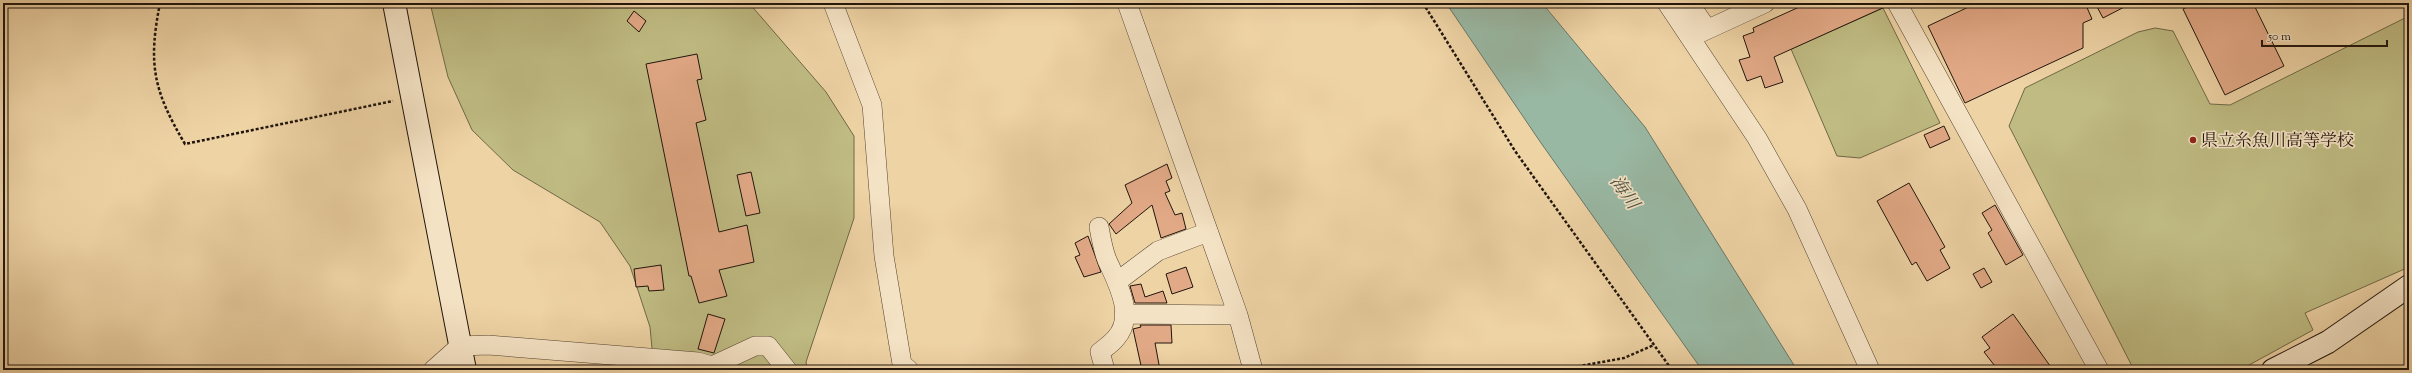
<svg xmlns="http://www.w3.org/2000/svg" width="2412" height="373" font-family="'Sorts Mill Goudy','Noto Serif JP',serif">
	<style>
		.green { fill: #bfbb82; stroke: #706847 }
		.water { fill: #99b8a4; stroke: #697767 }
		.building { fill: #e2a986; stroke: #20150c }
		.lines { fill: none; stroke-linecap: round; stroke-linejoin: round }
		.street-casing { stroke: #544432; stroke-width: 20 }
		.secondary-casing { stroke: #20150c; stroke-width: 24 }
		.path { stroke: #20150c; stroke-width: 2.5; stroke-dasharray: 3 2; stroke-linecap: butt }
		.street { stroke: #f4e2c4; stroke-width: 19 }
		.secondary { stroke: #f4e2c4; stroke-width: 22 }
		.poi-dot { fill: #8f2418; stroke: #f4e2c4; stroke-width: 1.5 }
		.labels { text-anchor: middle; stroke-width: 3.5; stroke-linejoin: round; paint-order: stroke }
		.poi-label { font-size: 17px; fill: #20150c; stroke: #f4e2c4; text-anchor: start }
		.water-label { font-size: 18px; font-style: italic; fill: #4a4e41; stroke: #f4e2c4 }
	</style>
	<rect width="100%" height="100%" fill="#eed3a5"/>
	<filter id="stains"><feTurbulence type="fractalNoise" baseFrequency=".005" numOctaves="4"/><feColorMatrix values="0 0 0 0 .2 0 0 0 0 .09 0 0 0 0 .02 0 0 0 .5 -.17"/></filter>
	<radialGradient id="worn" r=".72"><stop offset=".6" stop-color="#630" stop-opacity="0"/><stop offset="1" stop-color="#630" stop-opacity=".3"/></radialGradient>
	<path class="green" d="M 430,3 L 749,3 L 826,92 L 854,136 L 854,218 L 806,362 L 807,370 L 654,370 L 650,327 L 630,266 L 600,222 L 513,170 L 472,130 L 448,77 Z
		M 1883,8 L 1940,123 L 1860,158 L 1837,156 L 1791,49 Z
		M 2409,16 L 2409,267 L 2305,313 L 2313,330 L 2240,370 L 2134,370 L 2009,126 L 2025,88 L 2138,32 L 2155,28 L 2173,31 L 2210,104 L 2230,105 Z"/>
	<path class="water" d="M 1446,3 L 1542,3 L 1645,127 L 1797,370 L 1702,370 L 1541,143 Z"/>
	<path class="building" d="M 1808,3 L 1886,3 L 1887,6 L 1774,57 L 1783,82 L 1765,88 L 1761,76 L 1747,81 L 1739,60 L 1750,57 L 1743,36 L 1754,32 L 1753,28 Z
		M 1977,3 L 2085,3 L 2092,19 L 2083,23 L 2083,48 L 1965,103 L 1928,26 Z
		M 2095,3 L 2132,3 L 2103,18 Z
		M 2195,3 L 2253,3 L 2284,66 L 2225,95 L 2183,9 Z
		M 634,11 L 646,21 L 639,32 L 627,21 Z
		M 697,54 L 702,79 L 697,80 L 706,120 L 696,123 L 719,232 L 747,225 L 754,262 L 719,270 L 727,296 L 699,303 L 691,276 L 689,276 L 646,64 Z
		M 1944,126 L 1950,139 L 1930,148 L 1924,135 Z
		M 1167,164 L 1172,178 L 1166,181 L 1170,191 L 1165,193 L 1175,215 L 1182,213 L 1186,229 L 1161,238 L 1152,205 L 1116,234 L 1109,224 L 1132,203 L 1125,185 Z
		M 751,172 L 760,213 L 746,216 L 737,175 Z
		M 1909,183 L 1945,247 L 1940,250 L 1950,268 L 1927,281 L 1916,262 L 1912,265 L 1877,201 Z
		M 1995,205 L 2023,255 L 2006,265 L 1988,233 L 1992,230 L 1982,213 Z
		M 1088,236 L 1101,272 L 1084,277 L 1075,257 L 1080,255 L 1075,243 Z
		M 661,265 L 664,290 L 649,291 L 648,286 L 636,287 L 634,269 Z
		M 1186,267 L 1193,287 L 1172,294 L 1166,274 Z
		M 1984,268 L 1992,282 L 1981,288 L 1973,274 Z
		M 1141,284 L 1145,297 L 1163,291 L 1167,303 L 1135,303 L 1130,286 Z
		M 708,314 L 725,319 L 714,353 L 698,349 Z
		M 2013,314 L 2053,370 L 1998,370 L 1984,352 L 1990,348 L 1982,337 Z
		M 1140,325 L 1171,325 L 1172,343 L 1155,343 L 1160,370 L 1142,370 L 1133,329 L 1141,327 Z"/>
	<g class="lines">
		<g class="street-casing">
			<path id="street" d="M 833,3 L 872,105 L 884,256 L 902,364 L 909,370
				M 1127,3 L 1238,315 L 1253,370
				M 1667,3 L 1757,138 L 1797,209 L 1870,370
				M 1689,3 L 1707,29
				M 1897,3 L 2099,370
				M 1691,37 L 1765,3
				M 1099,227 C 1101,238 1103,250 1107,260 C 1117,282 1136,316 1116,338 C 1112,343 1105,348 1100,352 L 1105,370
				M 1118,281 L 1158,251 L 1208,232
				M 1124,314 L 1238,315
				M 433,370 L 460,346 L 488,345 L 698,362 L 712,366 L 755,346 L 768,346 L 787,370"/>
		</g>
		<g class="secondary-casing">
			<path id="secondary" d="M 394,3 L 465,370
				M 2273,370 L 2328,342 L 2409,286"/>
		</g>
		<path class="path" d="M 160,3 C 148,64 153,90 185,144 L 393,101
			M 1423,3 L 1515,151 L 1672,370
			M 1558,370 L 1624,358 L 1654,345"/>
		<use href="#street" class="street"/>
		<use href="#secondary" class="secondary"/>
	</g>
	<circle class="poi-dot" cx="2193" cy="140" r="4"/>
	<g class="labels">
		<g class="poi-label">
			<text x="2201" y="146">県立糸魚川高等学校</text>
		</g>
		<g class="water-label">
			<text transform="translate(1625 192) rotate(55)" y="6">海川</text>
		</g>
	</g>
	<rect width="2412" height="373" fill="none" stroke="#eed3a5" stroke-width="16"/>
	<rect x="4" y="4" width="2404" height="365" fill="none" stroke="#20150c" stroke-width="2"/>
	<rect x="8" y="8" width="2396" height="357" fill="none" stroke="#20150c"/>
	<path d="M2262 40v6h125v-6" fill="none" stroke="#20150c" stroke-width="2"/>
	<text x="2268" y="40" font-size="12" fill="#20150c" stroke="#f4e2c4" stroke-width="3" paint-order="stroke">50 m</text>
	<rect width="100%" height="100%" filter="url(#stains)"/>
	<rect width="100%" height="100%" fill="url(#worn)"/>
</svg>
